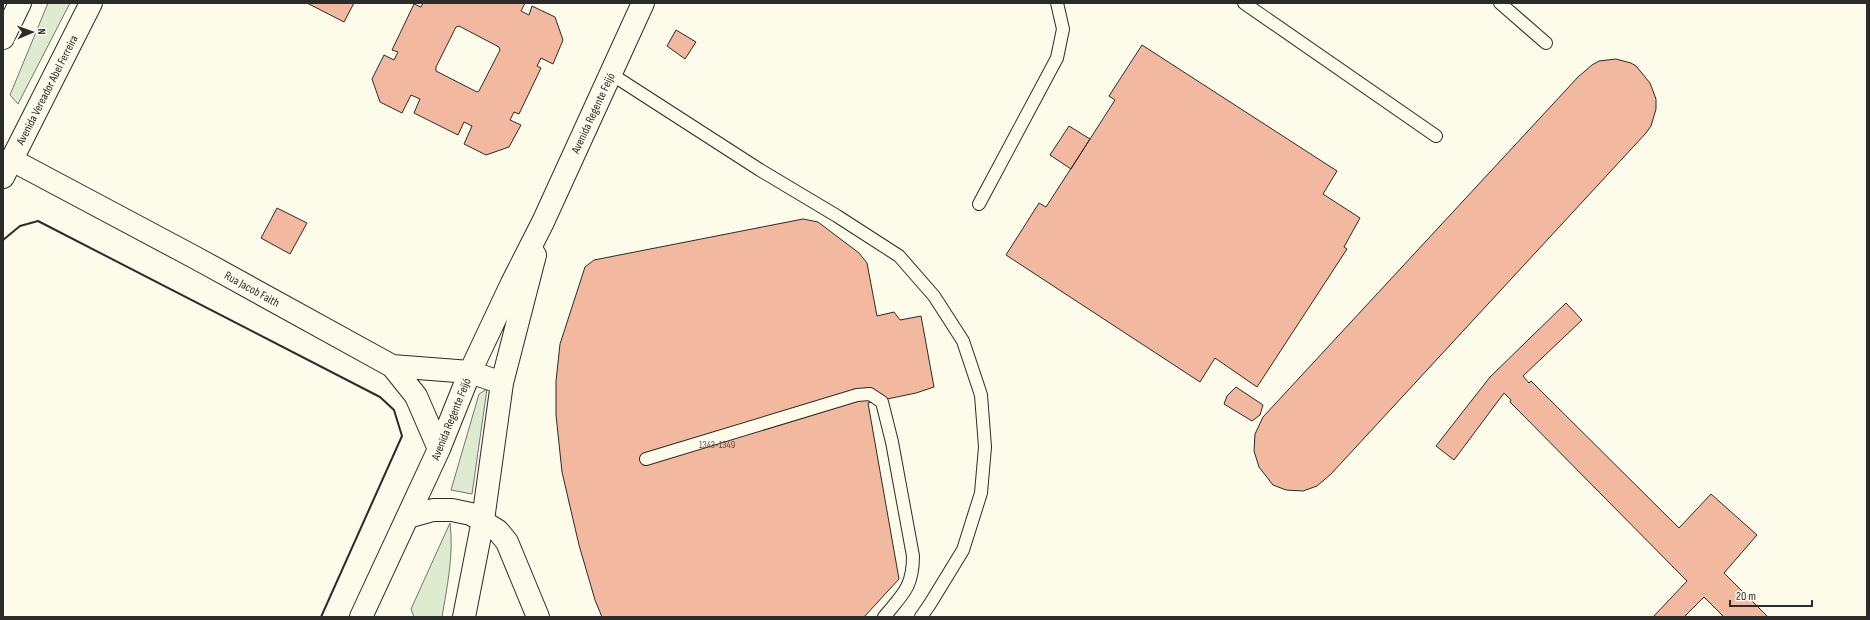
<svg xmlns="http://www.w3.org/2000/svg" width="1870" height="620" font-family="'Sofia Sans Condensed',sans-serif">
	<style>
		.green { fill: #deebd1; stroke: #74746e }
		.building { fill: #f2b8a0; stroke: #2b2b2b; fill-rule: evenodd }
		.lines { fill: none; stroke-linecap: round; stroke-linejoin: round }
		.lane-casing { stroke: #2b2b2b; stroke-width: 14 }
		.secondary-casing { stroke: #2b2b2b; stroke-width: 24 }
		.primary-casing { stroke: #2b2b2b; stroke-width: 24 }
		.lane { stroke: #fdfbea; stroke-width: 12 }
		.secondary { stroke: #fdfbea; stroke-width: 22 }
		.primary { stroke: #fdfbea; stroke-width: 22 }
		.wall { stroke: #2b2b2b; stroke-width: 2 }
		.labels { text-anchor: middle; stroke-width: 3; stroke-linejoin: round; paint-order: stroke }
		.number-label { font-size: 10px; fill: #5d4e48 }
		.street-label { font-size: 12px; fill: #2b2b2b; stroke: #fdfbea }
	</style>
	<rect width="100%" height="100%" fill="#fdfbea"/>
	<path class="green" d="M 48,3 L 70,3 L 18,104 L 10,95 Z
		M 487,389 L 472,494 L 451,490 L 479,394 Z
		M 450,523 C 454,554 447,587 442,617 L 414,617 L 411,609 Z"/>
	<path class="building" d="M 307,3 L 354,3 L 344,22 Z
		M 423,3 L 525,3 L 521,11 L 529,15 L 532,6 L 555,17 L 563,40 L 553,64 L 541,58 L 537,66 L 541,68 L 519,114 L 514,112 L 510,120 L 521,125 L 509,147 L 486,155 L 464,144 L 472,126 L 464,122 L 458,135 L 414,113 L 420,99 L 411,95 L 402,113 L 380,102 L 372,79 L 384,55 L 394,60 L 398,52 L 392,50 L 414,4 L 421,7 ZM 459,26 L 499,47 L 500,50 L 479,91 L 477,92 L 436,71 L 436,67 L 456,27 Z
		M 676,30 L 696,42 L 685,59 L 667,46 Z
		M 1142,45 L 1337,171 L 1323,194 L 1360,218 L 1344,247 L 1347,249 L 1257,387 L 1215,358 L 1200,382 L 1006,255 L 1039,203 L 1046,207 L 1090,139 L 1115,100 L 1109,96 Z
		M 1616,59 L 1631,63 L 1636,66 L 1650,83 L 1656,99 L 1656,109 L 1651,126 L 1646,133 L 1331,474 L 1317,486 L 1303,491 L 1286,490 L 1273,485 L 1259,467 L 1254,451 L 1255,434 L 1263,417 L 1578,77 L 1592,65 L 1599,61 Z
		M 1069,126 L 1090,139 L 1071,169 L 1050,155 Z
		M 277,208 L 307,223 L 290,254 L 261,238 Z
		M 803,219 L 818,222 L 859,253 L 867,263 L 877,316 L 894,312 L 900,320 L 921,316 L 934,387 L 916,393 L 868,403 L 899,579 L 864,617 L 602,617 L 595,600 L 579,545 L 562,472 L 556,415 L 556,381 L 560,344 L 585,267 L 594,260 Z
		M 1566,303 L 1582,320 L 1523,376 L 1529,383 L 1531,381 L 1679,528 L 1711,494 L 1757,535 L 1724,573 L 1768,617 L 1724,617 L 1704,597 L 1684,617 L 1653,617 L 1687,581 L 1510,402 L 1511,400 L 1504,393 L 1454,460 L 1436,446 L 1490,377 Z
		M 1236,387 L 1263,405 L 1260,415 L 1252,421 L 1224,404 L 1227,396 Z"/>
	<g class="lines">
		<g class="lane-casing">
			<path id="lane" d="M 1244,3 L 1436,136
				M 1500,3 L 1546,43
				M 611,74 L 760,170 L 837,216 L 899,256 L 934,296 L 963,341 L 981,395 L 985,447 L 981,493 L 963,550 L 930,604 L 921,617
				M 979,204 L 1057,58 L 1063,29 L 1057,3
				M 646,459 L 857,395 L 870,394 L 882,402 L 892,442 L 913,556 C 913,587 903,594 884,617"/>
		</g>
		<g class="secondary-casing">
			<path id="secondary" d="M 12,160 L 196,258 L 392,366 L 470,372 L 502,383
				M 392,366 L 416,396 L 439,449
				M 408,517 L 433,510 L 452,510 L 471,514 L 498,531 L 507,542 L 538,617
				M 361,617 L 439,449 L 470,372 L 512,283 L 543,222 L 643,3
				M 464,617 L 483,520 L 502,383 L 535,255"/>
		</g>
		<g class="primary-casing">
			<path id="primary" d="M 3,38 L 20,3
				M 3,177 L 91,3"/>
		</g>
		<use href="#lane" class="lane"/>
		<use href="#secondary" class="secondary"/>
		<use href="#primary" class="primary"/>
		<path class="wall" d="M 3,240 L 20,226 L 38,221 L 380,397 L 394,410 L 402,436 L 321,617"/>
	</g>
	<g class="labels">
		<g class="number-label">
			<text x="717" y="448">1343-1349</text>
		</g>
		<g class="street-label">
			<text transform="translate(47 90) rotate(-63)" y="4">Avenida Vereador Abel Ferreira</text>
			<text transform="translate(593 113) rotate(-65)" y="4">Avenida Regente Feijó</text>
			<text transform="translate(252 289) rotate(29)" y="4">Rua Jacob Faith</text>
			<text transform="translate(451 419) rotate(-68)" y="4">Avenida Regente Feijó</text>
		</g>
	</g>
	<rect width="1870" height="620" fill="none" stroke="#2b2b2b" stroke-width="8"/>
	<g transform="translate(32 32) rotate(88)" stroke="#fdfbea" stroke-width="3" paint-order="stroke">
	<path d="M0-3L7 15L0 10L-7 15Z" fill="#2b2b2b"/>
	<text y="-6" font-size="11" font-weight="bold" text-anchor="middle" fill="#2b2b2b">N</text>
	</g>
	<path d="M1730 600v6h82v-6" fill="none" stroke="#2b2b2b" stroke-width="2"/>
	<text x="1736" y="600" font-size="12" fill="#2b2b2b" stroke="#fdfbea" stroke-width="3" paint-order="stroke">20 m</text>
</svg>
